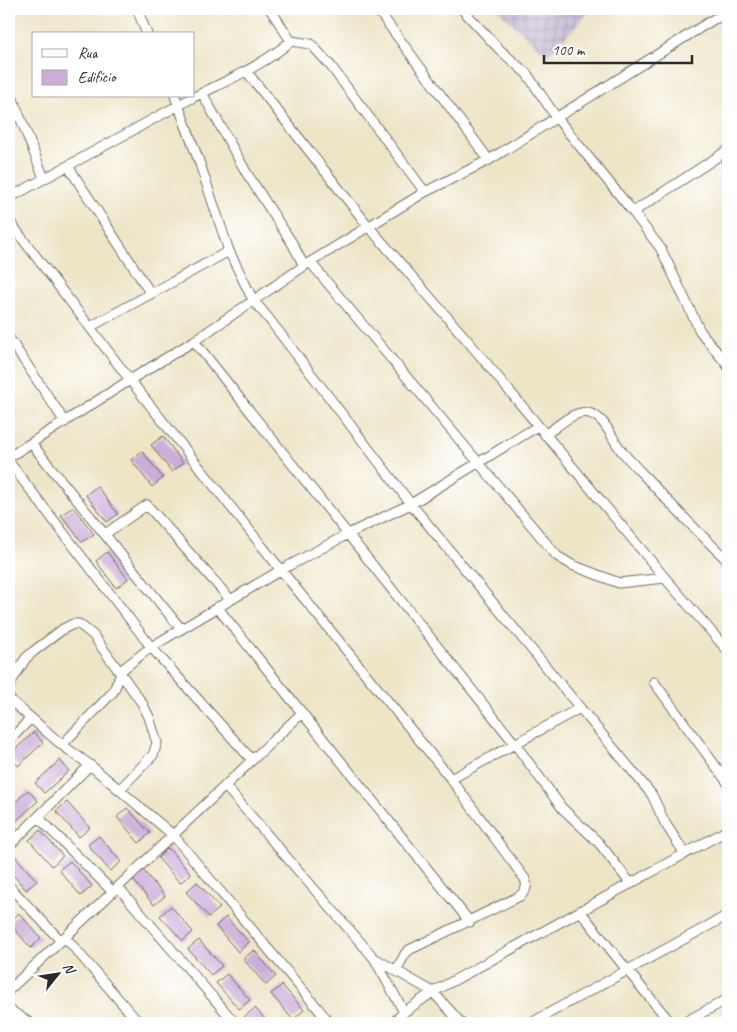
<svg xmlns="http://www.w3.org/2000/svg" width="737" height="1032" font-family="Caveat,sans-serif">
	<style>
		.industrial { fill: url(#industrial-grid) }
		.building { fill: #ccadd9 }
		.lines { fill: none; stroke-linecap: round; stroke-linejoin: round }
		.minor-casing { stroke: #6f6c62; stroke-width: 11 }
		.tertiary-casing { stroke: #6f6c62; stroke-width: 12 }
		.minor { stroke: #fff; stroke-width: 9 }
		.tertiary { stroke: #fff; stroke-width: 10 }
	</style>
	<defs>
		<pattern id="industrial-grid" width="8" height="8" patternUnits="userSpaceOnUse" patternTransform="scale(1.25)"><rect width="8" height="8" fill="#c9bfd7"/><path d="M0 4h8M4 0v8" fill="none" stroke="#ada4b9"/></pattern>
	</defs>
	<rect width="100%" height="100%" fill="#fff"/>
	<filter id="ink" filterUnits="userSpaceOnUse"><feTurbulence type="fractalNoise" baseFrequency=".02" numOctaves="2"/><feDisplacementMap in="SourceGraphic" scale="10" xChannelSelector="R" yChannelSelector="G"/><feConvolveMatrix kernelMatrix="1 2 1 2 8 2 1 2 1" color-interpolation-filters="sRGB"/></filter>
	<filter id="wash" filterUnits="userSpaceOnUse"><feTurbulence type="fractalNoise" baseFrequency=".0096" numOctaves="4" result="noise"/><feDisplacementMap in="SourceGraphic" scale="20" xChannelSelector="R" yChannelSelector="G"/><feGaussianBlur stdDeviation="1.12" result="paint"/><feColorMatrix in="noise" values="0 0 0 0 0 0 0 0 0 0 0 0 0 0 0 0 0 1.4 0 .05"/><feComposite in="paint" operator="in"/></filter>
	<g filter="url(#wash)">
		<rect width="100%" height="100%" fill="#eee5c7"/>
		<path class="industrial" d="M 497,9 L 592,9 L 547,56 Z"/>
		<g id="blocks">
			<path class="building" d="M 163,436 L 183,463 L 172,472 L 151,445 Z
				M 142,451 L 163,478 L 152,487 L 131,460 Z
				M 97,486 L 118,514 L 107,522 L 86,495 Z
				M 73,507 L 94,534 L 82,542 L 61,515 Z
				M 107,552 L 128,579 L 116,588 L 96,561 Z
				M 34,732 L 43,743 L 18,766 L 9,755 Z
				M 60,760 L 69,771 L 44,793 L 35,783 Z
				M 28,790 L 38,801 L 13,824 L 9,819 L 9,808 Z
				M 67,802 L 90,828 L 79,837 L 56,811 Z
				M 127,808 L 150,833 L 139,843 L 117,817 Z
				M 40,830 L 63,856 L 52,866 L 29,840 Z
				M 99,836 L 121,862 L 110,871 L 88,845 Z
				M 168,848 L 191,874 L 180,883 L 158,858 Z
				M 14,855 L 37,881 L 26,890 L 9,870 L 9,860 Z
				M 70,861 L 92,886 L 81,896 L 59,870 Z
				M 143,870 L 165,896 L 154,905 L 132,879 Z
				M 197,882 L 220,908 L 209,917 L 186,892 Z
				M 171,906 L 193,932 L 183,941 L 160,916 Z
				M 19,913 L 41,938 L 31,948 L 9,923 Z
				M 226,917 L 249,942 L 238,952 L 216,926 Z
				M 199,940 L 222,966 L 211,975 L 188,949 Z
				M 254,950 L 276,976 L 266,985 L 243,959 Z
				M 227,974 L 250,1000 L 239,1009 L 216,983 Z
				M 282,985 L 304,1010 L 293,1020 L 271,994 Z
				M 255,1008 L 266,1020 L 269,1023 L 250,1023 L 244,1017 Z"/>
		</g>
	</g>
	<g filter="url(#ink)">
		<use href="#blocks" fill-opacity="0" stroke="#6f6c62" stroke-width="1"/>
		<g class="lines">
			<g class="minor-casing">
				<path id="minor" d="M 137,9 L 147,34
					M 270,9 L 291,41
					M 377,9 L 489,160
					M 462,9 L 499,49 L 527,74 L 556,117 L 633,212 L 661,249 L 700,331 L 728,366
					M 247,72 L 369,227 L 467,340 L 665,578 L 728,651
					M 9,89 L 44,178
					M 202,93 L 246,172 L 292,243 L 304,266
					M 175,96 L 200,164 L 229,251 L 253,300 L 269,319 L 411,504 L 644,785 L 652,795 L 665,823 L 685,854
					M 68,166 L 151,294
					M 9,198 C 69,165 129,132 190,99 C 225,81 261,67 291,41 L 311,44 L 330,65 L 425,192
					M 633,212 L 728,150
					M 9,221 L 130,380 L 281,570 L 451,779 L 525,879 C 528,887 526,890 520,896 L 409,950 L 405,954 L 396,971
					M 310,262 L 557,556 L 572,565 L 619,583 L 665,578
					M 90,327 L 229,251
					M 9,338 L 65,422
					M 194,341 L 515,744 L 562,808 L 599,843 L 631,884
					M 545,435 C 557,427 575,409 589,413 C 606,418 611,438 621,450 C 630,462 642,473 652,484 C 677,511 702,536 728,561
					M 31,443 L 181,629
					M 9,457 L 130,380 L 194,341 L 304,266 L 425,192 L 489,160 L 714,19 L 728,15
					M 9,462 L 151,647 L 252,760
					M 105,534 L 147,505 L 230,599
					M 217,607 L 470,922
					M 654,682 L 728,783
					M 9,685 L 26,658 L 34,651 L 63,629 L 73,624 L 79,624 L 93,635 L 142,703 L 149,717 L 157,743 L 153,755 L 119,790
					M 9,699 L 62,745 L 90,765 L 173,835 L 330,1023
					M 9,741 L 31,718
					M 62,745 L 113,692 L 123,669 L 151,647 L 281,570 L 348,534 L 411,504 L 538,426
					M 451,779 L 580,708
					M 225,786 L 374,958 L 404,1012
					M 38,817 L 113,892
					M 9,846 L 90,765
					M 9,886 L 61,941
					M 118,887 L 235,1023
					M 580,911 L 627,970 L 671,1023
					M 65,937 L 139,1023
					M 374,958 L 433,992 L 461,1023
					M 9,990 L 302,713
					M 393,1023 L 404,1012 L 433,992 L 728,830
					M 531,1023 L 728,915
					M 683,1023 L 728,999"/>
			</g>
			<g class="tertiary-casing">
				<path id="tertiary" d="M 9,1010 L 29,1023"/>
			</g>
			<use href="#minor" class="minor"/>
			<use href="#tertiary" class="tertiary"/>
		</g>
	</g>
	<rect width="737" height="1032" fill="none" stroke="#fff" stroke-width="30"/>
	<rect x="32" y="32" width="162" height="65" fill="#ffffff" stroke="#aaaaaa"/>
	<rect x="42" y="49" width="25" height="8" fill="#ffffff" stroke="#aaaaaa"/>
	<text x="78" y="58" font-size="15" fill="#2b2b2b">Rua</text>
	<rect x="42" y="70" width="25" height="15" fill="#ccadd9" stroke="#aaaaaa"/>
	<text x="78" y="82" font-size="15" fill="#2b2b2b">Edifício</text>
	<g transform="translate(58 974) rotate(60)" stroke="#ffffff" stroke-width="4" paint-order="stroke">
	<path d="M0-4L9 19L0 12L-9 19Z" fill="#2b2b2b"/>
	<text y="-8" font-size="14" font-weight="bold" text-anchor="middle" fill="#2b2b2b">N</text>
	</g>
	<path d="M544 55v8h148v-8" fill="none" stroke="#2b2b2b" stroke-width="2.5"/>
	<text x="552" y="55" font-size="15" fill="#2b2b2b" stroke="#ffffff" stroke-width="4" paint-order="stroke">100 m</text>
</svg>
